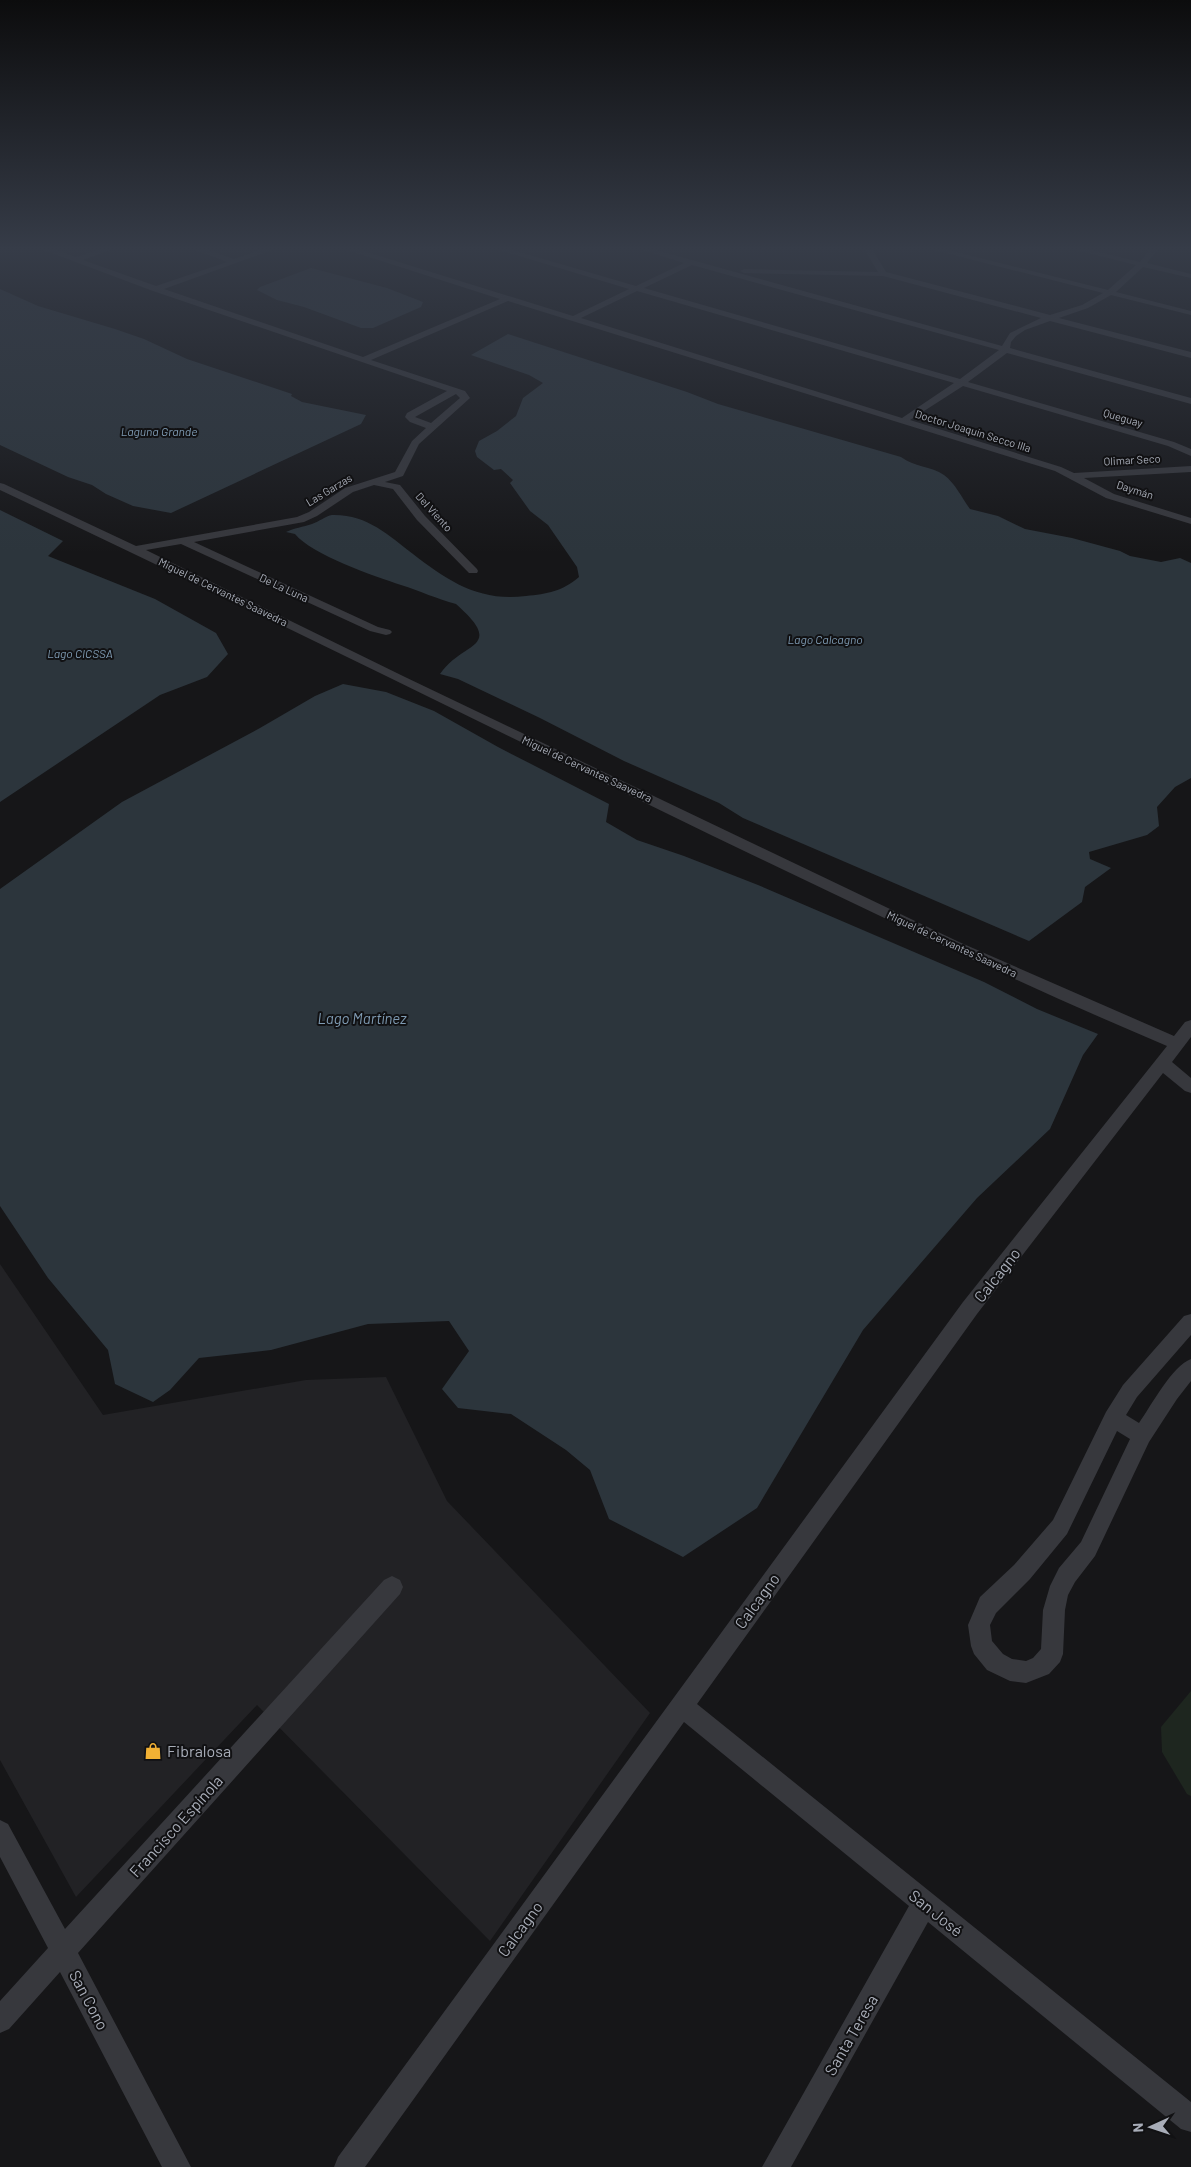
<svg xmlns="http://www.w3.org/2000/svg" width="1191" height="2167" font-family="Barlow,sans-serif">
	<style>
		.built { fill: #222225 }
		.green { fill: #1e261f }
		.water { fill: #2c353c }
		.lines { fill: none; stroke-linecap: round; stroke-linejoin: round }
		.street { fill: #37383d; fill-rule: evenodd }
		.labels { text-anchor: middle; stroke-width: 4; stroke-linejoin: round; paint-order: stroke }
		.far-street-label { font-size: 11px; fill: #a8adb8; stroke: #111113 }
		.far-water-label { font-size: 12px; font-style: italic; fill: #7f9bb3; stroke: #111113 }
		.water-label { font-size: 15px; font-style: italic; fill: #7f9bb3; stroke: #111113 }
		.near-street-label { font-size: 16px; fill: #a8adb8; stroke: #111113 }
		.near-poi-label { font-size: 16px; fill: #a8adb8; stroke: #111113; text-anchor: start }
	</style>
	<rect width="100%" height="100%" fill="#161618"/>
	<path class="built" d="M 0,1264 L 103,1415 L 306,1380 L 386,1377 L 447,1501 L 650,1713 L 490,1941 L 257,1705 L 76,1897 L 0,1760 Z"/>
	<path class="green" d="M 1191,1691 L 1191,1796 L 1187,1794 L 1162,1752 L 1161,1727 Z"/>
	<path class="water" d="M 311,268 L 387,288 L 423,302 L 421,307 L 373,328 L 361,328 L 304,307 L 277,300 L 257,290 L 260,287 Z
		M 0,289 L 38,306 L 115,329 L 144,339 L 187,359 L 292,394 L 291,396 L 302,402 L 366,415 L 361,424 L 171,513 L 133,506 L 106,494 L 92,485 L 68,477 L 0,445 Z
		M 508,334 L 687,392 L 718,404 L 901,457 C 914,467 931,466 944,475 C 955,483 962,498 970,509 L 998,516 L 1025,529 L 1072,538 L 1120,551 L 1130,556 L 1161,562 L 1180,558 L 1191,563 L 1191,778 L 1175,787 L 1157,807 L 1159,826 L 1147,835 L 1089,852 L 1090,859 L 1111,868 L 1085,887 L 1082,902 L 1029,941 L 743,818 L 719,803 L 624,761 L 540,718 L 458,679 L 440,674 C 462,641 507,649 456,604 C 437,599 420,591 401,585 C 374,576 312,555 295,534 L 286,532 C 294,528 303,527 312,524 C 318,522 326,516 332,515 C 367,514 388,535 413,554 C 448,581 479,602 526,596 C 547,594 563,591 579,577 L 577,567 L 548,525 L 530,511 L 510,483 L 513,480 L 501,469 L 494,470 L 477,457 L 475,451 L 479,441 L 497,431 L 516,416 L 523,398 L 543,383 L 529,375 L 471,355 Z
		M 0,510 L 63,541 L 48,556 L 155,599 L 216,633 L 228,654 L 207,677 L 160,695 L 0,802 Z
		M 343,684 L 386,692 L 434,711 L 498,747 L 609,804 L 606,822 L 637,840 L 684,856 L 758,885 L 984,982 L 1037,1009 L 1098,1034 L 1083,1055 L 1050,1129 L 977,1198 L 863,1330 L 757,1508 L 683,1557 L 609,1519 L 590,1470 L 566,1450 L 511,1414 L 458,1408 L 442,1389 L 469,1351 L 449,1321 L 368,1324 L 271,1350 L 199,1358 L 170,1390 L 153,1402 L 115,1384 L 108,1350 L 48,1278 L 0,1206 L 0,889 L 122,802 L 260,728 L 315,696 Z"/>
	<g class="lines">
		<path class="street" d="M 41,249 L 53,249 L 76,257 L 101,249 L 113,249 L 83,260 L 156,286 L 227,262 L 193,249 L 205,249 L 234,259 L 263,249 L 275,249 L 164,289 L 363,357 L 500,299 L 344,249 L 357,249 L 573,316 L 629,289 L 496,249 L 509,249 L 636,286 L 684,263 L 639,249 L 652,249 L 1002,346 L 1010,333 L 1041,318 L 883,276 L 744,273 L 740,271 L 744,269 L 878,272 L 864,249 L 872,249 L 886,272 L 1050,315 L 1082,305 L 1103,293 L 930,249 L 944,249 L 1108,290 L 1136,265 L 1072,249 L 1087,249 L 1140,262 L 1150,249 L 1158,249 L 1147,263 L 1191,274 L 1191,278 L 1143,267 L 1116,292 L 1191,311 L 1191,315 L 1111,295 L 1088,308 L 1059,318 L 1191,352 L 1191,358 L 1050,321 L 1025,330 L 1016,336 L 1011,342 L 1010,348 L 1191,398 L 1191,404 L 1007,353 L 968,382 L 1174,442 L 1191,449 L 1191,456 L 1168,446 L 963,386 L 910,420 L 1061,467 L 1074,473 L 1191,466 L 1191,472 L 1084,478 L 1114,494 L 1191,518 L 1191,524 L 1106,498 L 1055,471 L 508,301 L 371,360 L 465,391 L 470,398 L 419,444 L 403,476 L 385,482 L 400,485 L 425,516 L 477,569 L 478,571 L 477,573 L 469,573 L 417,520 L 393,489 L 374,485 L 353,492 L 317,516 L 304,522 L 194,542 L 378,627 L 390,630 L 392,632 L 390,634 L 386,635 L 370,631 L 181,544 L 146,550 L 405,677 L 959,942 L 1174,1036 L 1185,1022 L 1191,1020 L 1191,1037 L 1172,1062 L 1191,1078 L 1191,1093 L 1185,1091 L 1163,1073 L 977,1314 L 697,1704 L 1191,2102 L 1191,2132 L 1181,2129 L 928,1922 L 791,2167 L 762,2167 L 909,1906 L 684,1722 L 365,2167 L 334,2167 L 338,2157 L 963,1302 L 1167,1046 C 1013,981 863,908 713,836 C 475,720 239,603 0,490 L 0,483 L 4,484 L 136,546 L 297,517 L 309,512 L 345,488 L 395,472 L 412,441 L 426,428 L 410,422 L 405,417 L 407,413 L 447,391 L 153,291 ZM 692,265 L 999,350 L 960,379 L 644,288 ZM 637,291 L 954,383 L 902,418 L 581,318 ZM 456,394 L 460,398 L 431,423 L 415,417 Z
			M 1191,1314 L 1191,1335 L 1137,1397 L 1126,1415 L 1139,1423 C 1151,1406 1172,1366 1191,1359 L 1191,1381 L 1177,1399 L 1149,1442 L 1095,1556 L 1075,1582 L 1068,1595 L 1065,1610 L 1063,1654 L 1060,1662 L 1049,1674 L 1026,1683 L 1010,1681 L 987,1670 L 974,1654 L 971,1646 L 968,1625 L 980,1597 L 1014,1565 L 1053,1520 L 1106,1412 L 1123,1385 L 1184,1316 ZM 1117,1431 L 1130,1439 L 1081,1542 L 1059,1568 L 1050,1586 L 1043,1610 L 1041,1649 L 1033,1658 L 1026,1661 L 1012,1659 L 1003,1654 L 992,1641 L 990,1625 L 996,1613 L 1030,1579 L 1067,1534 Z
			M 392,1576 L 400,1580 L 403,1587 L 400,1594 L 78,1953 L 191,2167 L 162,2167 L 60,1972 L 9,2029 L 0,2033 L 0,2001 L 48,1948 L 0,1857 L 0,1820 L 8,1824 L 65,1929 L 384,1580 Z"/>
	</g>
	<linearGradient id="sky" x2="0" y2="1"><stop stop-color="#0c0c0d"/><stop offset="0.45" stop-color="#363c48"/><stop offset="1" stop-color="#363c48" stop-opacity="0"/></linearGradient>
	<rect width="1191" height="553" fill="url(#sky)"/>
	<defs>
		<g id="shop-bare" transform="scale(1.35)"><path d="M-5-2.5h2.3a2.7 3.5 0 0 1 5.4 0H5L5.5 6h-11ZM-1.5-2.5h3a1.5 2.3 0 0 0-3 0Z" fill="#f2b134" stroke="#111113" stroke-width="2.5" paint-order="stroke"/></g>
	</defs>
	<g fill-rule="evenodd">
		<use href="#shop-bare" x="153" y="1751"/>
	</g>
	<g class="labels">
		<g class="far-street-label">
			<text transform="translate(1123 418) rotate(16)" y="4">Queguay</text>
			<text transform="translate(973 431) rotate(17)" y="4">Doctor Joaquín Secco Illa</text>
			<text transform="translate(1132 460) rotate(-3)" y="4">Olimar Seco</text>
			<text transform="translate(329 490) rotate(-31)" y="4">Las Garzas</text>
			<text transform="translate(1135 490) rotate(18)" y="4">Daymán</text>
			<text transform="translate(434 512) rotate(48)" y="4">Del Viento</text>
			<text transform="translate(284 588) rotate(25)" y="4">De La Luna</text>
			<text transform="translate(223 592) rotate(26)" y="4">Miguel de Cervantes Saavedra</text>
			<text transform="translate(587 769) rotate(25)" y="4">Miguel de Cervantes Saavedra</text>
			<text transform="translate(952 944) rotate(25)" y="4">Miguel de Cervantes Saavedra</text>
		</g>
		<g class="far-water-label">
			<text x="159" y="436">Laguna Grande</text>
			<text x="825" y="644">Lago Calcagno</text>
			<text x="80" y="658">Lago CICSSA</text>
		</g>
		<g class="water-label">
			<text x="362" y="1024">Lago Martínez</text>
		</g>
		<g class="near-street-label">
			<text transform="translate(997 1275) rotate(-52)" y="6">Calcagno</text>
			<text transform="translate(757 1601) rotate(-54)" y="6">Calcagno</text>
			<text transform="translate(176 1826) rotate(-48)" y="6">Francisco Espínola</text>
			<text transform="translate(936 1913) rotate(39)" y="6">San José</text>
			<text transform="translate(520 1929) rotate(-54)" y="6">Calcagno</text>
			<text transform="translate(89 2000) rotate(62)" y="6">San Cono</text>
			<text transform="translate(851 2035) rotate(-60)" y="6">Santa Teresa</text>
		</g>
		<g class="near-poi-label">
			<text x="167" y="1757">Fibralosa</text>
		</g>
	</g>
	<g transform="translate(1151 2127) rotate(267)" stroke="#111113" stroke-width="4" paint-order="stroke">
	<path d="M0-4L9 19L0 12L-9 19Z" fill="#a8adb8"/>
	<text y="-8" font-size="14" font-weight="bold" text-anchor="middle" fill="#a8adb8">N</text>
	</g>
</svg>
